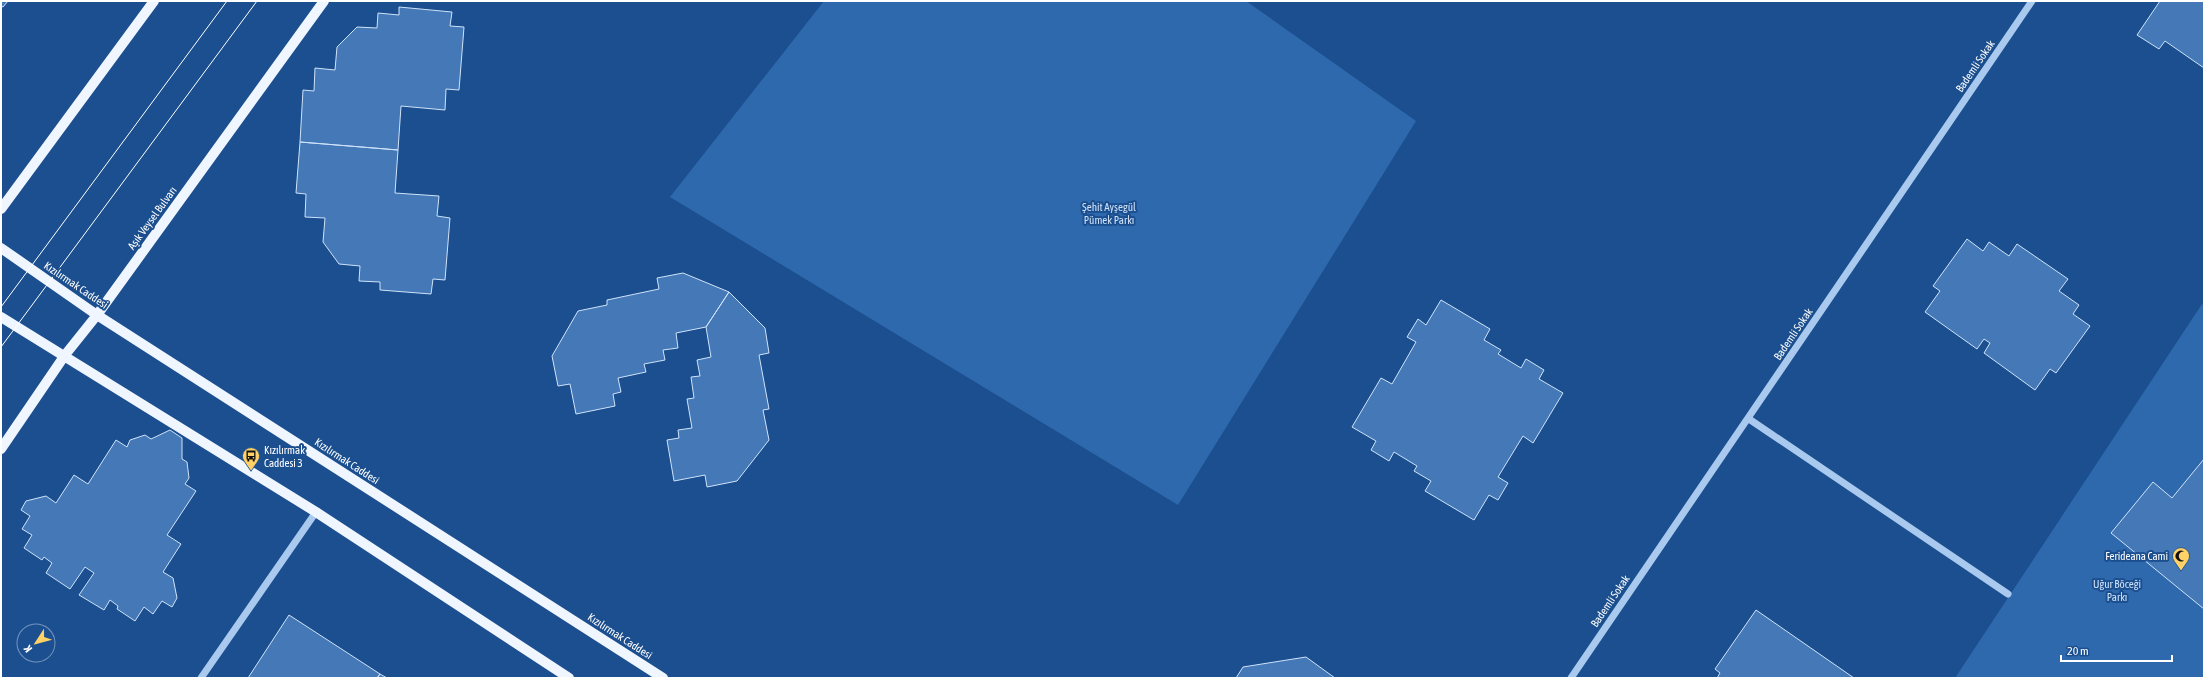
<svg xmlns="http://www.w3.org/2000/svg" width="2205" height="679" font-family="'Asap Condensed',sans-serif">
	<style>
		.green { fill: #2e69ad }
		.building { fill: #4478b7; stroke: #cfe3fa }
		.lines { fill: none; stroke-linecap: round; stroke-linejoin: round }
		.minor { stroke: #a9c9ee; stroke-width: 7 }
		.major { stroke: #f0f6ff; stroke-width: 10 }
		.tram { stroke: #fff; stroke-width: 1 }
		.labels { text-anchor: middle; stroke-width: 4; stroke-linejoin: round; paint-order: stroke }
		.street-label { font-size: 11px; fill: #fff; stroke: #1b4f8f }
		.park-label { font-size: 11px; fill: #cfe3fa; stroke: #1b4f8f }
		.poi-label { font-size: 11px; fill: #fff; stroke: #1b4f8f; text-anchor: start }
	</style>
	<rect width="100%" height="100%" fill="#1b4f8f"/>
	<path class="green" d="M 824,1 L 1246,1 L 1416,121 L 1178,505 L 670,197 Z
		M 2202,304 L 2204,306 L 2204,678 L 1955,678 Z"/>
	<path class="building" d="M 1,1 L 8,1 L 3,7 L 1,6 Z
		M 2160,1 L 2204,1 L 2204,68 L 2165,41 L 2159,49 L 2137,35 Z
		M 399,7 L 452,12 L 450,26 L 464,27 L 459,90 L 446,89 L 445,110 L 401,106 L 398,150 L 300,142 L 303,90 L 314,91 L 315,68 L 335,70 L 337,47 L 357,27 L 377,28 L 378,13 L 399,15 Z
		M 300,142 L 398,150 L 395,193 L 439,196 L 437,216 L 450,218 L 445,280 L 433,279 L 431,294 L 380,290 L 380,282 L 359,281 L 360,266 L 339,264 L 323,242 L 325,218 L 305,217 L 306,194 L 296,193 Z
		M 1967,239 L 1983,251 L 1989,242 L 2009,256 L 2017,244 L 2068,279 L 2059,291 L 2079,305 L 2073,314 L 2090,326 L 2056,373 L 2050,369 L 2035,390 L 1984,353 L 1990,343 L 1984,339 L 1977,349 L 1925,312 L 1940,291 L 1933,286 Z
		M 683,273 L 729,292 L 706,327 L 676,333 L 678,348 L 663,350 L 665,360 L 644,364 L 646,372 L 618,378 L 621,392 L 613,394 L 615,406 L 576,414 L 570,384 L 558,386 L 552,356 L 578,311 L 607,305 L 607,300 L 659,289 L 657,278 Z
		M 729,292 L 765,328 L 769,353 L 759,355 L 769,409 L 763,410 L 769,440 L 737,481 L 707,487 L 705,475 L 674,481 L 667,440 L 679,438 L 678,430 L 692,428 L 687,399 L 694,398 L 691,377 L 700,376 L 697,360 L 711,357 L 706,327 Z
		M 1441,300 L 1490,329 L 1484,340 L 1501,350 L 1498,354 L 1521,368 L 1526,359 L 1544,370 L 1539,379 L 1563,393 L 1533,443 L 1523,436 L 1498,477 L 1508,483 L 1498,500 L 1489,495 L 1474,520 L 1425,491 L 1431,481 L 1414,471 L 1417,466 L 1394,452 L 1389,461 L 1371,450 L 1376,441 L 1352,427 L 1381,378 L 1392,384 L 1416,342 L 1407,337 L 1418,319 L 1426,325 Z
		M 170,430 L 182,438 L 182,459 L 187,462 L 189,478 L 185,484 L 196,491 L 167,535 L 181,544 L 163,572 L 173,578 L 177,598 L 172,607 L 162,601 L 153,614 L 144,607 L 135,621 L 117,609 L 118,606 L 110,600 L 104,610 L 79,595 L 94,573 L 85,567 L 70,589 L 46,573 L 52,563 L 44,557 L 42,560 L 24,548 L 32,535 L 22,529 L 30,516 L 21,510 L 26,501 L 46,496 L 56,503 L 74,475 L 88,484 L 116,440 L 127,447 L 130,440 L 145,435 L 151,439 Z
		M 2204,459 L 2204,609 L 2111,533 L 2153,482 L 2172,498 Z
		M 1756,610 L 1854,678 L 1717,678 L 1720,673 L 1715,669 Z
		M 289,615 L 380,674 L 377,678 L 248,678 Z
		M 1306,657 L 1335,678 L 1236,678 L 1243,667 Z
		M 380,674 L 387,678 L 377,678 Z"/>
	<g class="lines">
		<path class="minor" d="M 1749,419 L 2008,594
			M 201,678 L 316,512
			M 1571,678 L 2032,1"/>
		<path class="major" d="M 1,209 L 154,1
			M 1,248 L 97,315 L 663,678
			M 1,317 L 316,512 L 569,678
			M 1,449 L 65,355 L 97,315 L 324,1"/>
		<path class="tram" d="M 1,307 L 227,1
			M 1,347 L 257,1"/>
	</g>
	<defs>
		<g id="bus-pin" transform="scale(0.9)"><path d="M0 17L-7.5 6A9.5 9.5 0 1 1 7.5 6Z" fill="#ffd166" stroke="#1b4f8f"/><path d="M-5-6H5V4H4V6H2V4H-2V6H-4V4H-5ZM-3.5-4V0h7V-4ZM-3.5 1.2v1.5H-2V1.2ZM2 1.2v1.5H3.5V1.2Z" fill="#111"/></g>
		<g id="mosque-pin" transform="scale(0.9)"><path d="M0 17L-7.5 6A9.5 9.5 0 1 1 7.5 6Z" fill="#ffd166" stroke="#1b4f8f"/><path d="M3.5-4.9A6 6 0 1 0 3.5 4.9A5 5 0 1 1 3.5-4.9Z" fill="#111"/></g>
	</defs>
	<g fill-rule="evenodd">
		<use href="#bus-pin" x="251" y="456"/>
		<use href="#mosque-pin" x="2181" y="556"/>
	</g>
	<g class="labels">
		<g class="street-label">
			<text transform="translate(1975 66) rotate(-56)" y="4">Bademli Sokak</text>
			<text transform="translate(152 218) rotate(-54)" y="4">Aşık Veysel Bulvarı</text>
			<text transform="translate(76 285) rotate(34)" y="4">Kızılırmak Caddesi</text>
			<text transform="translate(1793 334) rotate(-56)" y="4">Bademli Sokak</text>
			<text transform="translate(347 461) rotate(33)" y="4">Kızılırmak Caddesi</text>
			<text transform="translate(1610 601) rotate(-56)" y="4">Bademli Sokak</text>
			<text transform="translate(620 636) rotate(33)" y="4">Kızılırmak Caddesi</text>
		</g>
		<g class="park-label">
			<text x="1109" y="211">Şehit Ayşegül<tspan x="1109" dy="13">Pümek Parkı</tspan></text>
			<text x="2117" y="588">Uğur Böceği<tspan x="2117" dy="13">Parkı</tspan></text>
		</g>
		<g class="poi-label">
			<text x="264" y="454">Kızılırmak<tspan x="264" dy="13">Caddesi 3</tspan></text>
			<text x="2168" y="560" text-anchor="end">Ferideana Cami</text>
		</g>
	</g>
	<rect width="2205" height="679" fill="none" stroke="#ffffff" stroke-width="4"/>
	<g transform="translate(36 643) rotate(234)"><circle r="19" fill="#1b4f8f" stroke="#7695bc"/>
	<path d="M0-3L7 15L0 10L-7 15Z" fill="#ffd166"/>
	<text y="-6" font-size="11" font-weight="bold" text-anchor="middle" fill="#ffffff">K</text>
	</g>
	<path d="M2061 655v6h111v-6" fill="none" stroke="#ffffff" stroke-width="2"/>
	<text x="2067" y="655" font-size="12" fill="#ffffff" stroke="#1b4f8f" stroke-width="3" paint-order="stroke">20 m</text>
</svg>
